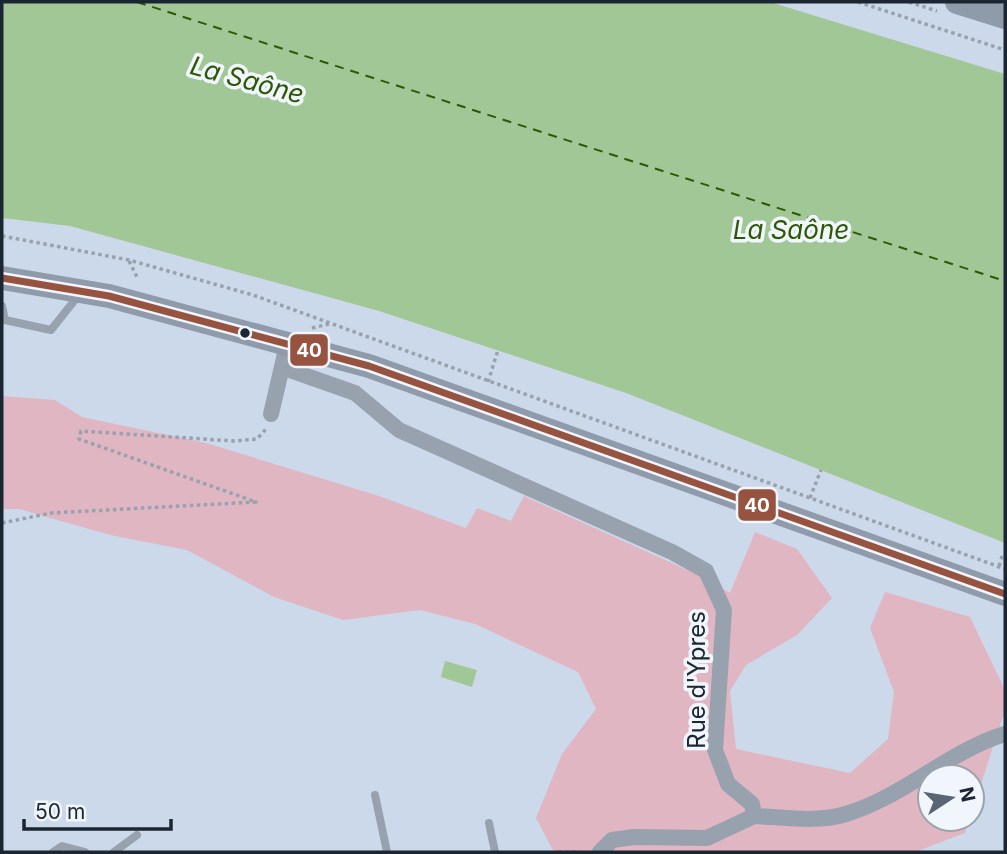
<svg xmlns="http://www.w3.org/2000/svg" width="1007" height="854" font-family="Inter,sans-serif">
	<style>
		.green { fill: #e0b6c3 }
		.water { fill: #a2c797 }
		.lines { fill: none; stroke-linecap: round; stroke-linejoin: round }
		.ferry { stroke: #2f5805; stroke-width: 2; stroke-dasharray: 9 7; stroke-linecap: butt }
		.path { stroke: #98a1ac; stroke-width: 3.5; stroke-dasharray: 3.5 3.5; stroke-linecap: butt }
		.service { stroke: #98a2af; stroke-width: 8 }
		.minor { stroke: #98a2af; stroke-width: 16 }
		.primary { stroke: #8f9baa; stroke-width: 24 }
		.bus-1-casing { stroke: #f1f6fd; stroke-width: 12 }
		.bus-1 { stroke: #965340; stroke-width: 7 }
		.bus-dot { fill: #1c2632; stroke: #f1f6fd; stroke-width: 2.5 }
		.labels { text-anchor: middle; stroke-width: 7; stroke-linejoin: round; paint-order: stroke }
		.street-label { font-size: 24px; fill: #1c2632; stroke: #f1f6fd }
		.water-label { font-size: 26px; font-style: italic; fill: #2f5805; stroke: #f1f6fd }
		.line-badge { stroke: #f1f6fd; stroke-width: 2.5 }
		.badge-label { font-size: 19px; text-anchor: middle; font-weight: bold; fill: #fff }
	</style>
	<rect width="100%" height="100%" fill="#cbd9eb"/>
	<path class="green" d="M 2,396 L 55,400 L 82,417 L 206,443 L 379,496 L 466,528 L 477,508 L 511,521 L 524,496 L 694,573 L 730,593 L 755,532 L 797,549 L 832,598 L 797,635 L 746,665 L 730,691 L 736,749 L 850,773 L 888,739 L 894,692 L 870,628 L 885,592 L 970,617 L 1005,690 L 1005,710 L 972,812 L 972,777 L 930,777 L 930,819 L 970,819 L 965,833 L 915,852 L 554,852 L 536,818 L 562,754 L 596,709 L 578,672 L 475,624 L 420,610 L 343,620 L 274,597 L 187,550 L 110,535 L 19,509 L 2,509 Z"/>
	<path class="water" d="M 2,2 L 770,2 L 1005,74 L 1005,543 L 626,393 L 379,311 L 70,226 L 2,218 Z
		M 445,661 L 477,670 L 472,687 L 441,677 Z"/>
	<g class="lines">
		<path class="ferry" d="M 137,2 L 1005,281"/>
		<path class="path" d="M 858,2 L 1005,50
			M 909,2 L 937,11
			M 2,236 L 129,260 L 253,295 L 1005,569
			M 129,261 L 138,279
			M 312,328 L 329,324
			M 488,382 L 498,350
			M 810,498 L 821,470
			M 2,523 L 51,513 L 256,502 L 79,439 L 81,431 L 234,441 L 257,439 L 266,429
			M 999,566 L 1003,553
			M 558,852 L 580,852"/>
		<path class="service" d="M 2,306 L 5,320 L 51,330 L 78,296
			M 375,795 L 387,852
			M 489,823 L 495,852
			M 53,852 L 62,846 L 85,852
			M 114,852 L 137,835"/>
		<path class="minor" d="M 284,368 L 355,393 L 399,430 L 672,552 L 706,571 L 724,610 L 715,750 L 728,784 L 752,804 L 754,816 L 707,838 L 634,837 L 612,840 L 600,852
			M 271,414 L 287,345
			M 754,816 C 784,817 817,823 846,814 C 903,797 949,751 1005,734"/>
		<path class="primary" d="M 957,2 L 1005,17
			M 2,278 L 109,296 L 369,366 L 1005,594"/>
		<g class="bus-1-casing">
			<path id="bus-1" d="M 2,278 L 109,296 L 369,366 L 1005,594"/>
		</g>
		<use href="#bus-1" class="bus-1"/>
	</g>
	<circle class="bus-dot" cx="245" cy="333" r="6"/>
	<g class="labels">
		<g class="street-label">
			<text transform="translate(697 680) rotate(-90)" y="8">Rue d'Ypres</text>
		</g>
		<g class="water-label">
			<text transform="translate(247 80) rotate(15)" y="9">La Saône</text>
			<text x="791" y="239">La Saône</text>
		</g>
	</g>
	<g class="line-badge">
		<rect x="289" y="333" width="40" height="34" rx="7" fill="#965340"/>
		<rect x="737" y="488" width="40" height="34" rx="7" fill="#965340"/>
	</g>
	<g class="badge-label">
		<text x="309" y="357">40</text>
		<text x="757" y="512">40</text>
	</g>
	<rect width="1007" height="854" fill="none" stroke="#1c2632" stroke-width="7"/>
	<g transform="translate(951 798) rotate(78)"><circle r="33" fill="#f1f6fd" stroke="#9ca3ac" stroke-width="2"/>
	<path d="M0-5L12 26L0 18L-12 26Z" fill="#596573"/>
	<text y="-10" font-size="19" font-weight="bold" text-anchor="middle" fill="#1c2632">N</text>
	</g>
	<path d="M24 819v10h147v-10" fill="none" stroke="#1c2632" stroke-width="3.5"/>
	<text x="35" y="819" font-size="21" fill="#1c2632" stroke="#f1f6fd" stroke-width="5" paint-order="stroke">50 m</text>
</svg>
